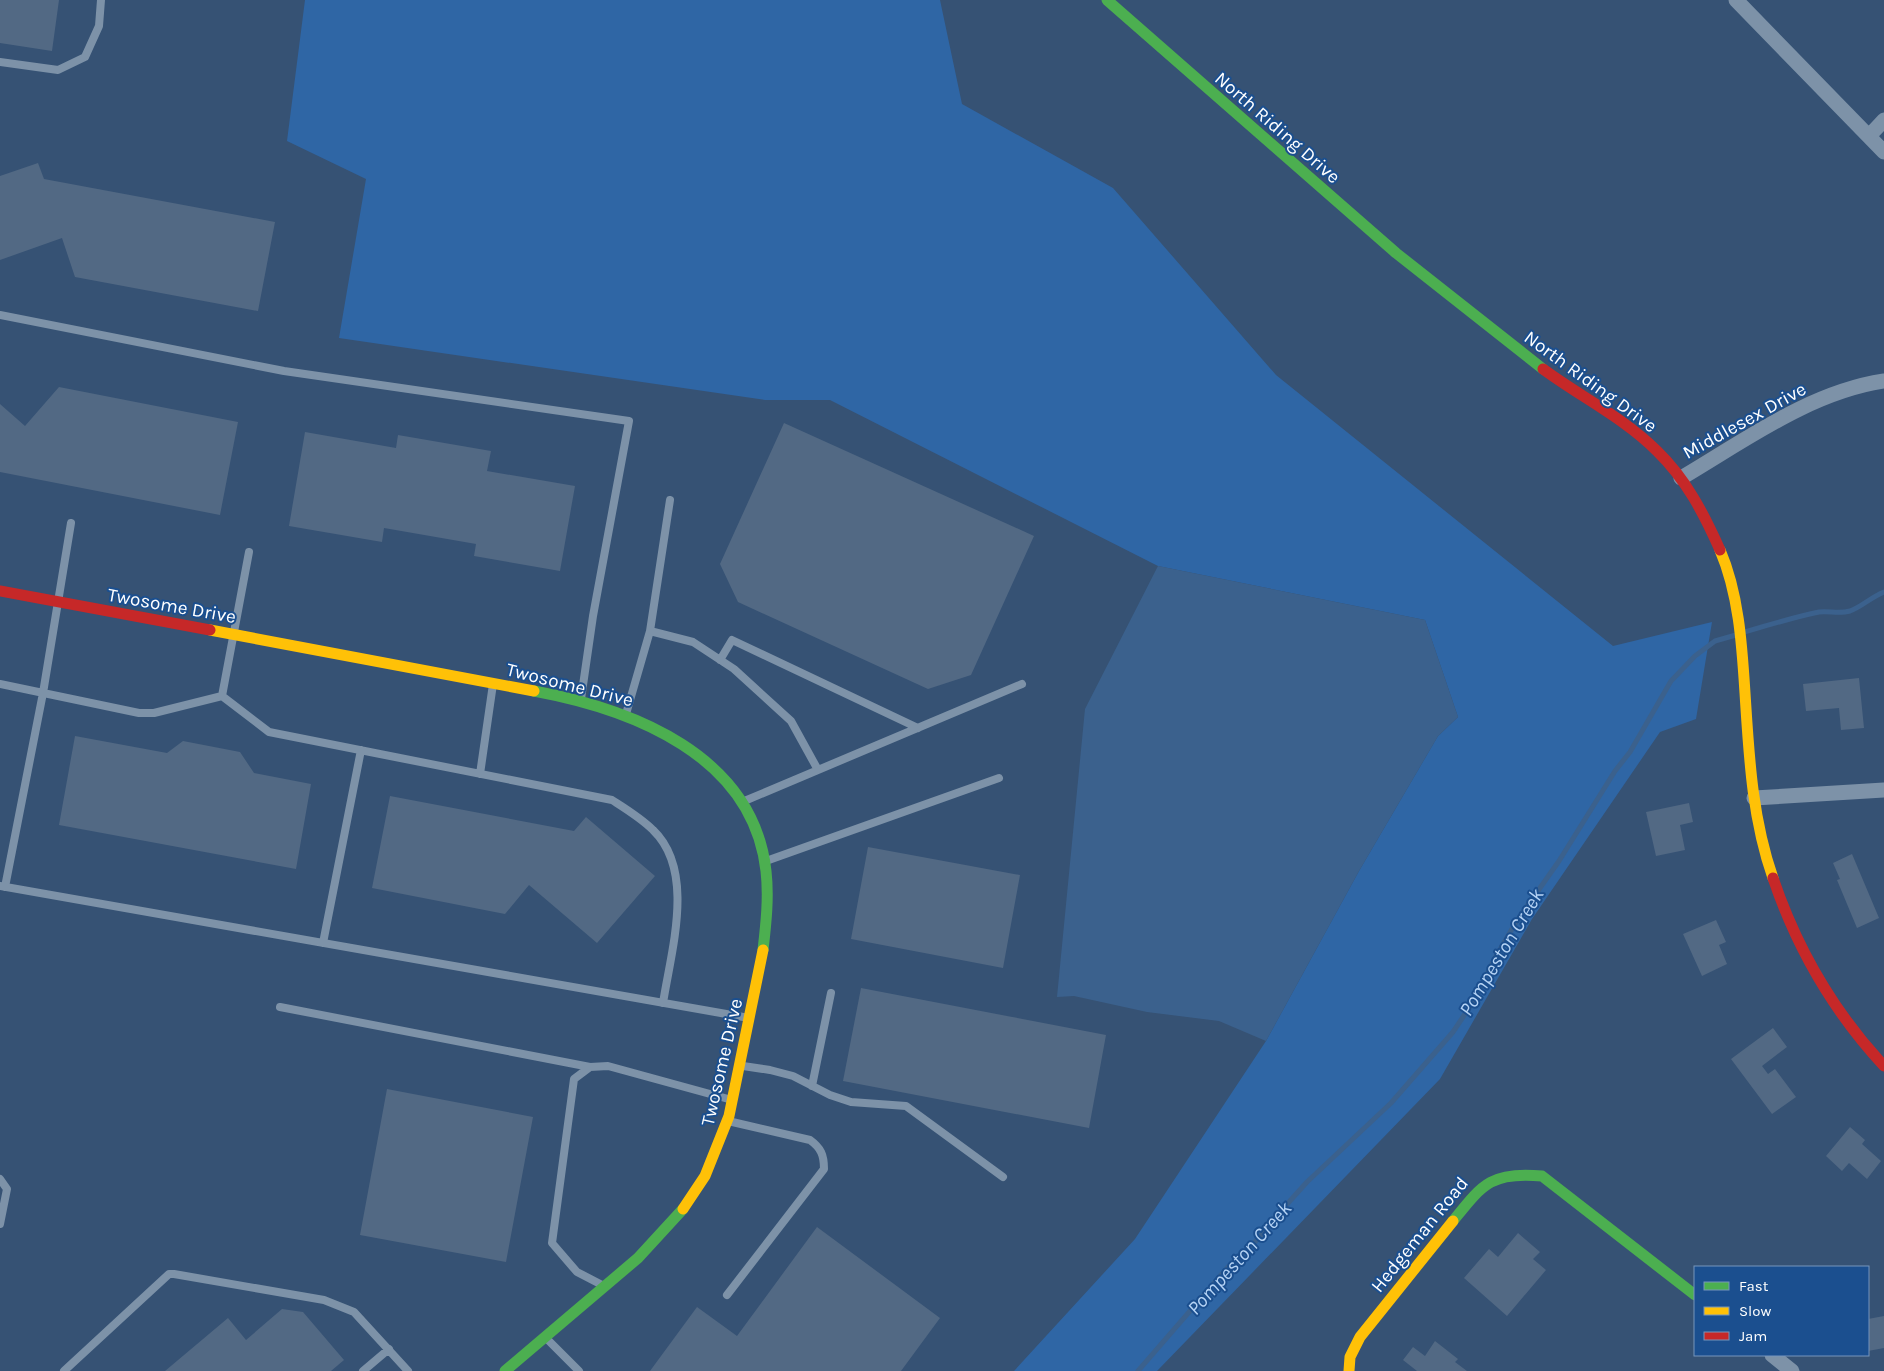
<svg xmlns="http://www.w3.org/2000/svg" width="1884" height="1371" font-family="Karla,sans-serif">
	<style>
		.green { fill: #2f66a5 }
		.water { fill: #3b618d }
		.lines { fill: none; stroke-linecap: round; stroke-linejoin: round }
		.stream { stroke: #3b618d; stroke-width: 5 }
		.building { fill: #526984 }
		.lane { stroke: #7d92a8; stroke-width: 8 }
		.street { stroke: #7d92a8; stroke-width: 15 }
		.fast { stroke: #4caf50; stroke-width: 11 }
		.slow { stroke: #ffc107; stroke-width: 11 }
		.jam { stroke: #c62828; stroke-width: 11 }
		.labels { text-anchor: middle; stroke-width: 4; stroke-linejoin: round; paint-order: stroke }
		.street-label { font-size: 19px; fill: #fff; stroke: #1b4f8f }
		.water-label { font-size: 20px; font-style: italic; fill: #b5d3f5; stroke: #1b4f8f }
	</style>
	<rect width="100%" height="100%" fill="#365274"/>
	<path class="green" d="M 305,0 L 940,0 L 962,104 L 1113,188 L 1276,375 L 1613,646 L 1712,622 L 1696,719 L 1660,732 L 1532,919 L 1440,1079 L 1157,1371 L 1014,1371 L 1135,1239 L 1266,1041 L 1359,871 L 1438,736 L 1458,717 L 1425,620 L 1158,566 L 830,400 L 765,400 L 339,338 L 366,179 L 287,141 Z"/>
	<path class="water" d="M 1158,566 L 1425,620 L 1458,717 L 1438,736 L 1359,871 L 1266,1041 L 1219,1021 L 1147,1012 L 1074,996 L 1057,997 L 1085,709 Z"/>
	<g class="lines">
		<path class="stream" d="M 1744,632 C 1769,625 1794,617 1819,612 C 1830,611 1840,614 1850,611 C 1863,606 1871,597 1884,592
			M 1138,1371 L 1229,1266 L 1260,1237 L 1270,1223 L 1307,1182 L 1391,1103 L 1453,1032 L 1475,999 L 1495,958 L 1516,922 L 1559,861 L 1615,771 L 1630,752 L 1671,681 L 1695,656 L 1715,641 L 1736,635"/>
	</g>
	<path class="building" d="M 0,0 L 59,0 L 52,51 L 0,43 Z
		M 38,163 L 44,179 L 275,222 L 258,311 L 75,277 L 62,238 L 0,260 L 0,176 Z
		M 59,387 L 238,422 L 220,515 L 0,472 L 0,404 L 25,426 Z
		M 784,423 L 1034,536 L 971,675 L 928,689 L 738,602 L 720,564 Z
		M 305,432 L 396,448 L 398,435 L 491,451 L 487,471 L 575,486 L 560,571 L 474,556 L 476,544 L 384,528 L 382,542 L 289,526 Z
		M 1859,678 L 1864,728 L 1841,730 L 1839,708 L 1806,711 L 1803,684 Z
		M 75,736 L 167,753 L 183,741 L 240,752 L 254,773 L 311,784 L 296,869 L 59,825 Z
		M 390,796 L 574,831 L 586,817 L 655,876 L 597,943 L 529,885 L 505,914 L 372,888 Z
		M 1689,803 L 1693,822 L 1680,825 L 1685,850 L 1656,856 L 1646,812 Z
		M 868,847 L 1020,875 L 1003,968 L 851,939 Z
		M 1852,854 L 1879,918 L 1857,928 L 1837,880 L 1840,879 L 1833,863 Z
		M 1716,920 L 1726,942 L 1719,945 L 1727,964 L 1702,976 L 1683,934 Z
		M 861,988 L 1106,1035 L 1089,1128 L 843,1081 Z
		M 1773,1028 L 1787,1047 L 1762,1066 L 1768,1074 L 1775,1069 L 1796,1097 L 1772,1114 L 1731,1059 Z
		M 387,1089 L 533,1117 L 506,1262 L 360,1235 Z
		M 1850,1127 L 1865,1140 L 1862,1144 L 1881,1161 L 1867,1179 L 1849,1163 L 1842,1171 L 1826,1156 Z
		M 817,1227 L 940,1318 L 901,1371 L 650,1371 L 697,1307 L 737,1336 Z
		M 1518,1233 L 1540,1252 L 1533,1259 L 1546,1270 L 1507,1316 L 1464,1278 L 1489,1249 L 1498,1257 Z
		M 282,1309 L 303,1312 L 344,1360 L 331,1371 L 165,1371 L 228,1318 L 246,1340 Z
		M 1884,1316 L 1884,1348 L 1868,1351 L 1868,1319 Z
		M 1435,1341 L 1458,1359 L 1455,1362 L 1467,1371 L 1417,1371 L 1403,1360 L 1413,1347 L 1425,1356 Z"/>
	<g class="lines">
		<path class="lane" d="M 0,62 L 58,70 L 85,57 L 99,26 L 101,0
			M 0,315 L 284,371 L 629,421 L 593,616 L 581,699
			M 650,631 L 670,500
			M 720,660 L 732,640 L 918,728
			M 0,684 L 139,713 L 154,713 L 222,696 L 269,732 L 612,800 C 626,809 641,818 653,830 C 696,871 671,951 663,1003
			M 222,696 L 249,552
			M 626,714 L 650,631 L 693,642 L 734,669 L 791,721 L 818,770
			M 480,774 L 493,684
			M 742,802 L 1022,684
			M 766,861 L 999,778
			M 0,886 L 749,1018
			M 5,887 L 43,693 L 71,523
			M 323,943 L 361,750
			M 280,1007 L 590,1067
			M 743,1066 L 770,1070 L 793,1076 L 830,1095 L 851,1102 L 906,1106 L 1003,1177
			M 812,1086 L 831,993
			M 0,1179 L 7,1189 L 0,1224
			M 604,1286 L 577,1272 L 552,1243 L 574,1079 L 590,1067 L 608,1066 L 732,1100
			M 727,1295 L 824,1169 C 824,1155 821,1148 810,1140 L 728,1121
			M 546,1338 L 579,1371
			M 64,1371 L 169,1274 L 174,1274 L 324,1300 L 354,1312 L 408,1371
			M 363,1371 L 389,1349"/>
		<path class="street" d="M 1736,0 L 1884,152
			M 1870,135 L 1884,120
			M 1681,478 C 1744,441 1810,392 1884,381
			M 1754,798 L 1884,790
			M 1772,1355 L 1792,1371"/>
		<path class="fast" d="M 1107,0 L 1396,253 L 1543,369
			M 534,691 C 632,709 753,755 766,871 C 769,897 766,924 763,950
			M 1453,1221 C 1482,1185 1491,1171 1542,1176 L 1695,1295
			M 505,1371 L 638,1258 L 683,1209"/>
		<path class="slow" d="M 1720,550 C 1739,594 1742,646 1745,693 C 1749,756 1752,818 1773,878
			M 210,630 L 534,691
			M 683,1209 L 705,1176 L 729,1116 L 763,950
			M 1349,1371 L 1350,1357 L 1360,1337 L 1453,1221"/>
		<path class="jam" d="M 1543,369 C 1581,397 1624,418 1657,451 C 1686,479 1704,514 1720,550
			M 0,591 L 210,630
			M 1773,878 C 1797,949 1833,1011 1884,1066"/>
	</g>
	<g class="labels">
		<g class="street-label">
			<text transform="translate(1278 127) rotate(41)" y="7">North Riding Drive</text>
			<text transform="translate(1591 381) rotate(36)" y="7">North Riding Drive</text>
			<text transform="translate(1744 420) rotate(-29)" y="7">Middlesex Drive</text>
			<text transform="translate(172 605) rotate(10)" y="7">Twosome Drive</text>
			<text transform="translate(570 684) rotate(14)" y="7">Twosome Drive</text>
			<text transform="translate(721 1062) rotate(-77)" y="7">Twosome Drive</text>
			<text transform="translate(1419 1234) rotate(-51)" y="7">Hedgeman Road</text>
		</g>
		<g class="water-label">
			<text transform="translate(1501 952) rotate(-59)" y="7">Pompeston Creek</text>
			<text transform="translate(1239 1258) rotate(-48)" y="7">Pompeston Creek</text>
		</g>
	</g>
	<rect x="1694" y="1266" width="175" height="90" fill="#1b4f8f" stroke="#7695bc"/>
	<rect x="1704" y="1282" width="25" height="8" fill="#4caf50" stroke="#7695bc"/>
	<text x="1739" y="1291" font-size="15" fill="#ffffff">Fast</text>
	<rect x="1704" y="1307" width="25" height="8" fill="#ffc107" stroke="#7695bc"/>
	<text x="1739" y="1316" font-size="15" fill="#ffffff">Slow</text>
	<rect x="1704" y="1332" width="25" height="8" fill="#c62828" stroke="#7695bc"/>
	<text x="1739" y="1341" font-size="15" fill="#ffffff">Jam</text>
</svg>
